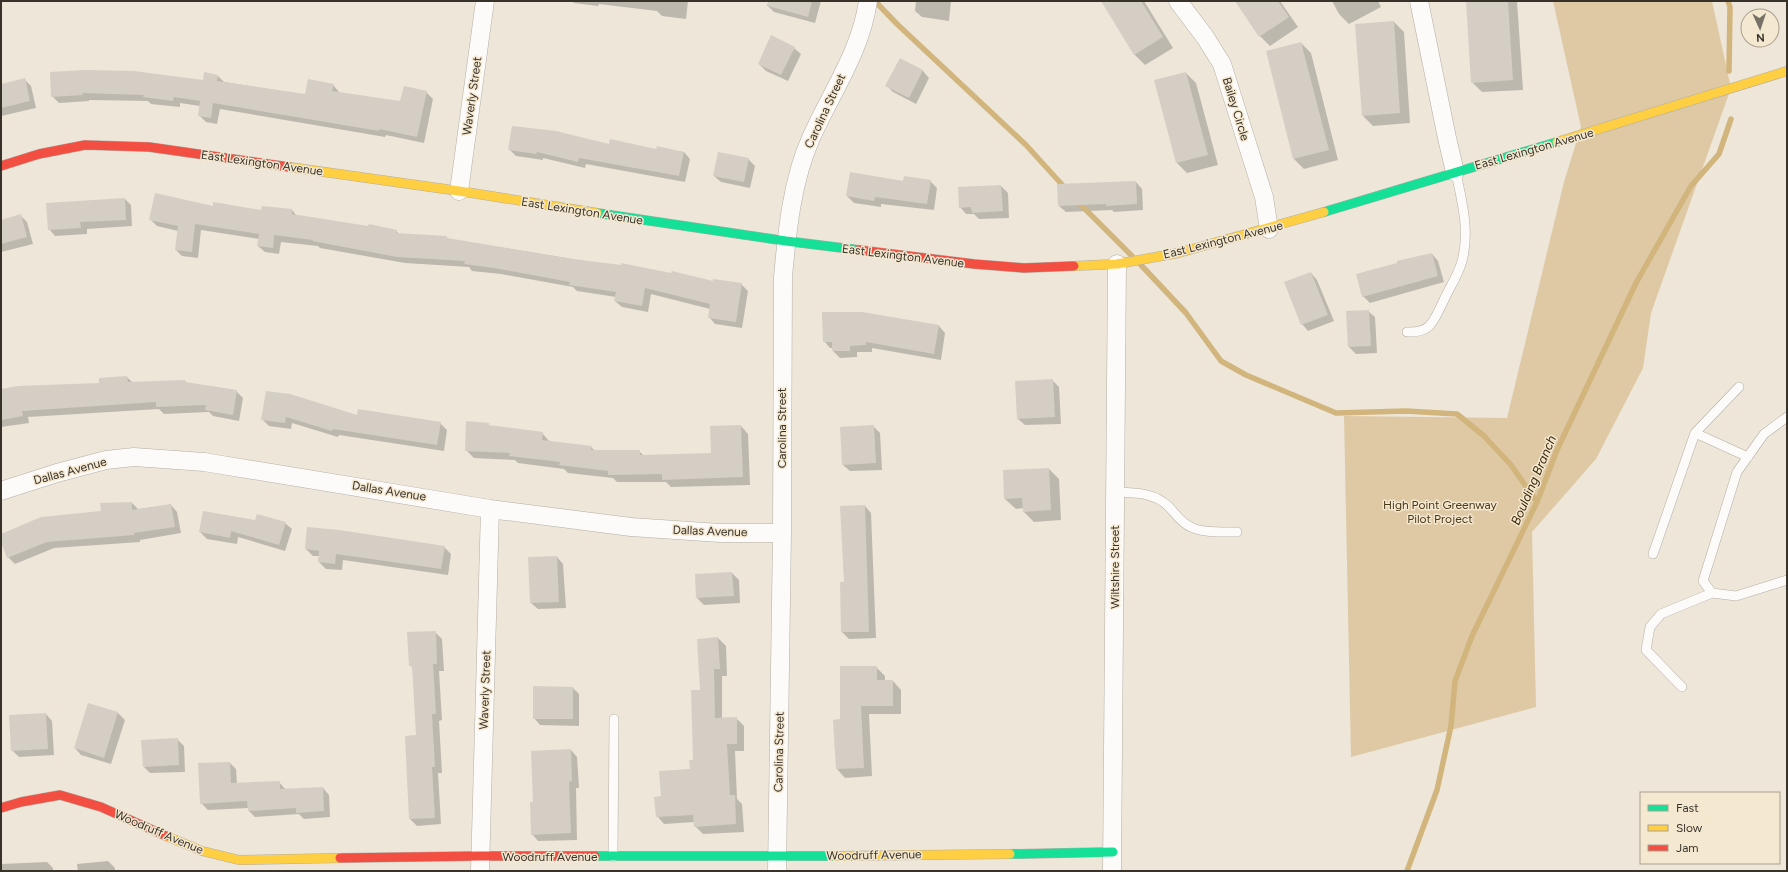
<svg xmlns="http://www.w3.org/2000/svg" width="1788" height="872" font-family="Figtree,sans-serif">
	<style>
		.green { fill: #dec9a4 }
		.shadow { fill: #0003 }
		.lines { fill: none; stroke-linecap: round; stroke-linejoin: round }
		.stream { stroke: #d2b47d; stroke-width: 5.5 }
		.building { fill: #d4cec4 }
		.lane-casing { stroke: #b4aea5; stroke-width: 10 }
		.street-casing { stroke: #b4aea5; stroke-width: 19 }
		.fast-casing { stroke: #b4aea5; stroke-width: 10 }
		.slow-casing { stroke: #b4aea5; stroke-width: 10 }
		.jam-casing { stroke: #b4aea5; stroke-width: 10 }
		.lane { stroke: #fcfbf9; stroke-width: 9 }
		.street { stroke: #fcfbf9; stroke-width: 18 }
		.fast { stroke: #16e098; stroke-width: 9 }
		.slow { stroke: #ffcf43; stroke-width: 9 }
		.jam { stroke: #f24e42; stroke-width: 9 }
		.labels { text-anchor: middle; stroke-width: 3; stroke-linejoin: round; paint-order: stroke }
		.street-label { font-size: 12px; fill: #38332a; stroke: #f5e8d1 }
		.park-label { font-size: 12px; fill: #493717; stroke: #f5e8d1 }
		.water-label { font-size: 13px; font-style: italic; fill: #392807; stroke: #f5e8d1 }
	</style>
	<rect width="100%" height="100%" fill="#ede6d9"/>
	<path class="green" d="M 1553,1 L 1712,1 L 1731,88 L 1651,313 L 1643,368 L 1596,459 L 1532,532 L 1536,707 L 1351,757 L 1344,416 L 1507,418 L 1564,182 L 1581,127 Z"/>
	<path class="shadow" d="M 572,1 L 688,1 L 686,19 L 662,16 L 657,11 L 599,4 L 598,6 L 574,3 Z
		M 769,1 L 821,1 L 815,23 L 774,12 L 767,5 Z
		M 916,1 L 951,1 L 949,21 L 922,17 L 915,11 Z
		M 1102,1 L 1144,1 L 1173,48 L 1145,65 L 1135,55 Z
		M 1236,1 L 1280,1 L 1298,27 L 1270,46 L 1260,36 Z
		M 1332,1 L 1378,1 L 1381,7 L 1349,24 L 1339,14 Z
		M 1467,1 L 1517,1 L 1523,90 L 1482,92 L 1472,82 Z
		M 1394,22 L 1404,32 L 1410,123 L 1373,126 L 1363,116 Z
		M 1301,43 L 1311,53 L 1338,160 L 1304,169 L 1294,159 L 1267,52 Z
		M 794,48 L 801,54 L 788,81 L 766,71 L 759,64 Z
		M 900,59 L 923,71 L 929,78 L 916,104 L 893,92 L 886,85 Z
		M 51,73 L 204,81 L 218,76 L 224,82 L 306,95 L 333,85 L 340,93 L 401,103 L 426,92 L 433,99 L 424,143 L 386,135 L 385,137 L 220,109 L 217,124 L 206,122 L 199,115 L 200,106 L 180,103 L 180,107 L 151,104 L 148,101 L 89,100 L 89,101 L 59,103 L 52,96 Z
		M 1186,73 L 1196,83 L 1218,165 L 1187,173 L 1177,163 L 1155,81 Z
		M 24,79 L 31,86 L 36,108 L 1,116 L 1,85 Z
		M 610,145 L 684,152 L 690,159 L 685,182 L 586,164 L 585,168 L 543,158 L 543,160 L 516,156 L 510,150 Z
		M 748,159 L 755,166 L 750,188 L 721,182 L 714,176 Z
		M 930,181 L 937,188 L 934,210 L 881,204 L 881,207 L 854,203 L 847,196 L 904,182 Z
		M 1136,182 L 1142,189 L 1143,210 L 1114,212 L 1112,210 L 1066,212 L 1059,206 Z
		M 1001,186 L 1008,193 L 1009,218 L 979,219 L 974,214 L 966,214 L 960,207 L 959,188 Z
		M 125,199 L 131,205 L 132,226 L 87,229 L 87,234 L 55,236 L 49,229 Z
		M 213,207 L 262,211 L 292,210 L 297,216 L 396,231 L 399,234 L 446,237 L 449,239 L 714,282 L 741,284 L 748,291 L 742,328 L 715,324 L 709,317 L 710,309 L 651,294 L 648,312 L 622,307 L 615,301 L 616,297 L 577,291 L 573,287 L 501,274 L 472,271 L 469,267 L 405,263 L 320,248 L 318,246 L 281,242 L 279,254 L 265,252 L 258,246 L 259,239 L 201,230 L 198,258 L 182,256 L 176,250 L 178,231 L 157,226 L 151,220 Z
		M 20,215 L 27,222 L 33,244 L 1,252 L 1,221 Z
		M 1432,254 L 1438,261 L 1444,282 L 1370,303 L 1363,296 Z
		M 1311,273 L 1317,280 L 1334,321 L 1308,331 L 1302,324 Z
		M 1368,311 L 1375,317 L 1377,353 L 1356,354 L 1349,347 L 1347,312 Z
		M 939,326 L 945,333 L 941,360 L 872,348 L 872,352 L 857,352 L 857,357 L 840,358 L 833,351 L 833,348 L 830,348 L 824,341 Z
		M 127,377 L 133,383 L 185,381 L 187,383 L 236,391 L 243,398 L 239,421 L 213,416 L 209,412 L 164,414 L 159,409 L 28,417 L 29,423 L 1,427 L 1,390 L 100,384 Z
		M 1052,380 L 1059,387 L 1061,424 L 1025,425 L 1018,419 Z
		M 267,392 L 358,417 L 440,423 L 447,430 L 444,451 L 339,435 L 338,437 L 292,423 L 291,429 L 269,426 L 262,419 Z
		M 488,424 L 491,427 L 542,433 L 550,442 L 591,447 L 595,451 L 639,451 L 644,456 L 712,454 L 741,426 L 748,434 L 750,485 L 671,487 L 666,482 L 617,482 L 613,478 L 568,473 L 564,469 L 518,463 L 515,460 L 474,458 L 466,450 Z
		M 873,426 L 880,433 L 882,470 L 850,471 L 843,465 Z
		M 1049,469 L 1059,479 L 1061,520 L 1034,522 L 1024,512 L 1024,508 L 1016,509 L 1005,499 Z
		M 132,503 L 138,509 L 171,505 L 177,512 L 181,533 L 140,540 L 140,542 L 54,548 L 15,564 L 8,557 L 1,540 L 1,535 L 102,512 Z
		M 865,506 L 871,513 L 876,638 L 849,639 L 842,632 L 841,583 L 845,583 Z
		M 256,521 L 285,523 L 292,529 L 285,551 L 238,537 L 237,544 L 207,539 L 200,532 Z
		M 444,547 L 451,554 L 448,575 L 343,560 L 342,570 L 326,569 L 319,562 L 320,556 L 313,556 L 306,549 Z
		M 557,557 L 563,564 L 566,608 L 538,609 L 531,603 Z
		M 732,573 L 739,580 L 740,603 L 704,605 L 697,598 Z
		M 435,632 L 442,639 L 444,671 L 439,671 L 442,720 L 439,721 L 442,773 L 438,773 L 441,824 L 417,826 L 410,819 L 417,736 L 413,668 L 410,665 Z
		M 718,638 L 726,646 L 727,676 L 722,676 L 722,719 L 736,718 L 744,726 L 744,751 L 735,751 L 737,799 L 742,804 L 744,832 L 703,834 L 695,826 L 695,822 L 664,824 L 657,816 L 662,797 L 691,770 L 694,761 L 701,691 Z
		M 876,667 L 885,676 L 885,681 L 893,681 L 901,690 L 901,714 L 869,714 L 872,776 L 845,778 L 837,769 L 834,720 L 841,720 Z
		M 573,688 L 579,694 L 579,726 L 540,725 L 534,718 Z
		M 88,704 L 118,713 L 125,720 L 111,764 L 81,755 L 75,748 Z
		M 46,714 L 52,721 L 54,755 L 19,757 L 12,750 Z
		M 177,739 L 184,746 L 185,772 L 150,773 L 144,767 Z
		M 571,750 L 577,757 L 579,788 L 576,788 L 577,840 L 538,841 L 532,834 L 534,803 Z
		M 230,763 L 236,769 L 237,784 L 279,782 L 286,790 L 323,788 L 329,795 L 330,817 L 304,819 L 299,814 L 255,817 L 248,810 L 248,808 L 208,810 L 201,803 Z
		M 108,861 L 115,868 L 115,871 L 78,871 L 77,864 Z
		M 47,862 L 53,868 L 53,871 L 1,871 L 1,864 L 2,864 Z"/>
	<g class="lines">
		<path class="stream" d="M 875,1 L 897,24 L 1026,145 L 1066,189
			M 1728,1 L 1730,7 L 1729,71
			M 1076,200 L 1132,256
			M 1141,265 L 1186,313 L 1221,361 L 1246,375 L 1336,413 L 1406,411 L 1457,414 L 1484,436 L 1511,465 L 1537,502
			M 1407,871 L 1437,790 L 1451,726 L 1455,681 L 1472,636 L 1537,502 L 1557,450 L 1636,283 L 1691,186 L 1719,154 L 1731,119"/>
	</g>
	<path class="building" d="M 768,1 L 812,1 L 808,17 L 768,6 Z
		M 1101,1 L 1141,1 L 1163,37 L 1134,55 Z
		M 1235,1 L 1278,1 L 1289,17 L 1259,37 Z
		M 1466,1 L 1508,1 L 1513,80 L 1471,83 Z
		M 1394,21 L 1400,113 L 1362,116 L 1355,24 Z
		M 771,35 L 795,47 L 781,75 L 758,64 Z
		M 1301,42 L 1329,150 L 1293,159 L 1266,51 Z
		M 900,58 L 923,70 L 909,98 L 885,86 Z
		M 86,70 L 134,71 L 203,80 L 204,72 L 218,75 L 217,81 L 305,94 L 308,79 L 334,84 L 332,91 L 400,101 L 404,86 L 427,91 L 417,137 L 379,129 L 379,131 L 213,103 L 211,118 L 198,116 L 200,101 L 174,97 L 173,101 L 143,97 L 144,95 L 82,93 L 83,95 L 51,97 L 50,72 Z
		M 1186,72 L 1208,155 L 1176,163 L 1154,80 Z
		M 25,78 L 30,101 L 1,108 L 1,84 Z
		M 512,126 L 556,131 L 609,144 L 610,139 L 656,149 L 657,146 L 684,152 L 679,176 L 579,158 L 578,162 L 537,152 L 536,154 L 508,150 Z
		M 718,152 L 749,158 L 744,182 L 713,176 Z
		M 850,172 L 903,181 L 904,176 L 931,180 L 927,204 L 875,197 L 874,201 L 846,196 Z
		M 1136,181 L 1137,204 L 1106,206 L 1106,204 L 1058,206 L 1057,184 Z
		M 1001,185 L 1003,211 L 972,213 L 971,207 L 959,208 L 958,187 Z
		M 155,193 L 213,206 L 213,202 L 261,210 L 262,206 L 292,209 L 292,214 L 368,226 L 369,224 L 397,230 L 396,233 L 447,236 L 447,238 L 573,259 L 621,265 L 621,263 L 671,273 L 672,271 L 713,281 L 713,279 L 742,283 L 736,322 L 708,318 L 710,304 L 645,288 L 642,306 L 614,301 L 616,292 L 569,285 L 570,282 L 494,268 L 464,264 L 465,261 L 397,257 L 312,241 L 313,240 L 274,235 L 273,248 L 257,246 L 259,234 L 195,224 L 192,252 L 175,250 L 178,226 L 149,220 Z
		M 125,198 L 126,220 L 80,222 L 81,228 L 48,230 L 46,203 Z
		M 21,214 L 27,237 L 1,244 L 1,220 Z
		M 1432,253 L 1438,276 L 1362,297 L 1356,274 L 1397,263 L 1397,261 Z
		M 1311,272 L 1328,315 L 1301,325 L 1284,282 Z
		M 1369,310 L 1371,346 L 1348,347 L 1346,311 Z
		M 822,312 L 862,312 L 939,325 L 934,354 L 866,342 L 866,345 L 850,346 L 850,351 L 832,351 L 832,342 L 823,342 Z
		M 127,376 L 128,382 L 185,380 L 185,382 L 237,390 L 233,415 L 205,410 L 206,405 L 156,407 L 156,402 L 22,411 L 23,416 L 1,420 L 1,389 L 18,386 L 99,383 L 99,378 Z
		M 1053,379 L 1055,417 L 1017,419 L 1015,381 Z
		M 266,391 L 290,394 L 357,415 L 358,409 L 441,422 L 437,445 L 333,429 L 332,431 L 286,417 L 285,423 L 261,420 Z
		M 466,421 L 489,423 L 489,425 L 543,432 L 542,440 L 592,446 L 591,450 L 640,450 L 640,455 L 711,453 L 710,426 L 741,425 L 743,477 L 662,480 L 662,474 L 608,475 L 608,471 L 559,465 L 560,462 L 509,456 L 510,453 L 465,451 Z
		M 874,425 L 876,463 L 842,465 L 840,427 Z
		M 1049,468 L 1051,510 L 1023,512 L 1022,498 L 1004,499 L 1003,470 Z
		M 132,502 L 132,510 L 171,504 L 175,527 L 134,533 L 134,535 L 47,542 L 7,558 L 1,542 L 1,534 L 41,517 L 101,511 L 100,503 Z
		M 865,505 L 869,632 L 841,632 L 840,582 L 844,582 L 840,506 Z
		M 203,511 L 255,520 L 257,514 L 286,522 L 279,545 L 231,531 L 230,538 L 199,532 Z
		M 307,527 L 339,530 L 445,546 L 441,569 L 336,554 L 335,564 L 318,562 L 319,551 L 305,549 Z
		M 557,556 L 559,602 L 530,603 L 528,557 Z
		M 732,572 L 734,596 L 696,598 L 695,574 Z
		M 436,631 L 437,664 L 433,664 L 436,714 L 432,714 L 435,767 L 432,767 L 435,818 L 409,819 L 405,736 L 416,735 L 412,666 L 409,666 L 407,632 Z
		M 718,637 L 720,669 L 714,669 L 715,718 L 737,717 L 737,744 L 727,744 L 730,795 L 735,795 L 736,824 L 694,827 L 693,815 L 656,817 L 654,797 L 661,796 L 659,771 L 690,769 L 689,760 L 693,760 L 691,690 L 700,690 L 697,639 Z
		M 840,666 L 877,666 L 877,680 L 893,680 L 893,706 L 861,706 L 864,768 L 836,769 L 833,720 L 840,719 Z
		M 533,686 L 573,687 L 573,719 L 533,719 Z
		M 88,703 L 118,712 L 104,758 L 74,748 Z
		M 46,713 L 48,749 L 11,751 L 9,715 Z
		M 178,738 L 179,765 L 143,767 L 141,740 Z
		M 571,749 L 572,781 L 569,782 L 571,833 L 531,835 L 530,802 L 533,802 L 531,751 Z
		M 230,762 L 231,783 L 280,781 L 280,789 L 323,787 L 324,811 L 296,813 L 296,808 L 248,811 L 247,801 L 200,804 L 198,763 Z"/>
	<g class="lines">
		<g class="lane-casing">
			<path id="lane" d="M 1407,332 C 1431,333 1433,322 1443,302 C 1449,288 1458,276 1462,261 C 1470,232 1462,201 1456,173
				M 1739,387 L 1695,433 L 1748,457
				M 1787,417 L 1764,434 L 1737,472 L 1703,581 L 1712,593 L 1736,596 L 1787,580
				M 1116,492 C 1134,493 1154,492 1168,506 C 1176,514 1181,523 1191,527 C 1201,533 1225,532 1237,532
				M 1653,554 L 1695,433
				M 1682,687 L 1646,650 L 1650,627 L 1661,614 L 1712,593
				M 613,857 L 614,719"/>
		</g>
		<g class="street-casing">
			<path id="street" d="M 1178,1 L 1205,37 L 1222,64 L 1264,197 L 1269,229
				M 1419,1 L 1447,138 L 1455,172
				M 459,191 L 485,1
				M 1,491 L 57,473 L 106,460 L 134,457 L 204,462 L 490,509 L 631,527 L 720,533 L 782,533
				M 480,871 L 490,509
				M 777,871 L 782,533 L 783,277 C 787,232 792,180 811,138 C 831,93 861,51 868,1
				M 1112,871 L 1117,264"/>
		</g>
		<g class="fast-casing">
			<path id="fast" d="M 1324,212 L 1557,142
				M 597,213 L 786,241 L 859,250
				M 1010,854 L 1113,852
				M 595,856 L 834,856"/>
		</g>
		<g class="slow-casing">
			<path id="slow" d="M 1557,142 L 1787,71
				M 289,167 L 459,191 L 597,213
				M 1074,266 L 1117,264 L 1178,253 L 1324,212
				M 166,836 L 202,851 L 239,860 L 340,858
				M 834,856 L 1010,854"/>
		</g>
		<g class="jam-casing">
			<path id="jam" d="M 1,166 L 39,154 L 85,145 L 149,147 L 289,167
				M 859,250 L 974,264 L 1024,268 L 1074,266
				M 1,808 L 21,802 L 60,795 L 101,807 L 166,836
				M 340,858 L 480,856 L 595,856"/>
		</g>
		<use href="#lane" class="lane"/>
		<use href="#street" class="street"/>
		<use href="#fast" class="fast"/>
		<use href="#slow" class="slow"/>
		<use href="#jam" class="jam"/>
	</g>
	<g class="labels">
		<g class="street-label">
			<text transform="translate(472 96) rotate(-82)" y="4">Waverly Street</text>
			<text transform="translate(1236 109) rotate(73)" y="4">Bailey Circle</text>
			<text transform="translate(825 111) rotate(-65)" y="4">Carolina Street</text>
			<text transform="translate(1534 149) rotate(-16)" y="4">East Lexington Avenue</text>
			<text transform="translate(262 163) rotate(8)" y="4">East Lexington Avenue</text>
			<text transform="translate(582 211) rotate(9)" y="4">East Lexington Avenue</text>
			<text transform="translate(1223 240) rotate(-14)" y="4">East Lexington Avenue</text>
			<text transform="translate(903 256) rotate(7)" y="4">East Lexington Avenue</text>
			<text transform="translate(782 428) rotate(-90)" y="4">Carolina Street</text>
			<text transform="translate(70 471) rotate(-15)" y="4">Dallas Avenue</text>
			<text transform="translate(389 491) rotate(9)" y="4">Dallas Avenue</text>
			<text transform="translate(710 531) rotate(2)" y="4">Dallas Avenue</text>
			<text transform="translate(1115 567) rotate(-90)" y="4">Wiltshire Street</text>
			<text transform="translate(485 690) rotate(-88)" y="4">Waverly Street</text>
			<text transform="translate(779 752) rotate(-89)" y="4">Carolina Street</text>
			<text transform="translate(159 832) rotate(23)" y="4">Woodruff Avenue</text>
			<text transform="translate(874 855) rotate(-1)" y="4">Woodruff Avenue</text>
			<text x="550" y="861">Woodruff Avenue</text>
		</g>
		<g class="park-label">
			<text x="1440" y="509">High Point Greenway<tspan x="1440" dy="14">Pilot Project</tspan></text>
		</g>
		<g class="water-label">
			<text transform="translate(1533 480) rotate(-67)" y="5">Boulding Branch</text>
		</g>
	</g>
	<rect width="1788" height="872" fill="none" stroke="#38332a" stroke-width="4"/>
	<rect x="1640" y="792" width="140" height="72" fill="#f5e8d1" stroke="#a9a08e"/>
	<rect x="1648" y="805" width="20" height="6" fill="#16e098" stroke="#a9a08e"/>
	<text x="1676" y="812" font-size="12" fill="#38332a">Fast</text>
	<rect x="1648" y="825" width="20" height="6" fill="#ffcf43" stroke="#a9a08e"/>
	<text x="1676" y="832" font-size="12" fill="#38332a">Slow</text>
	<rect x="1648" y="845" width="20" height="6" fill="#f24e42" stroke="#a9a08e"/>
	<text x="1676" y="852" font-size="12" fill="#38332a">Jam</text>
	<g transform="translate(1760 28) rotate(177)"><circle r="19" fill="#f5e8d1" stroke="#a9a08e"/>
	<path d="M0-3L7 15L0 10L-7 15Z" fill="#777267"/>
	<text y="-6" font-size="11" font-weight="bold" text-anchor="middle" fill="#38332a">N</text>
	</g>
</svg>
